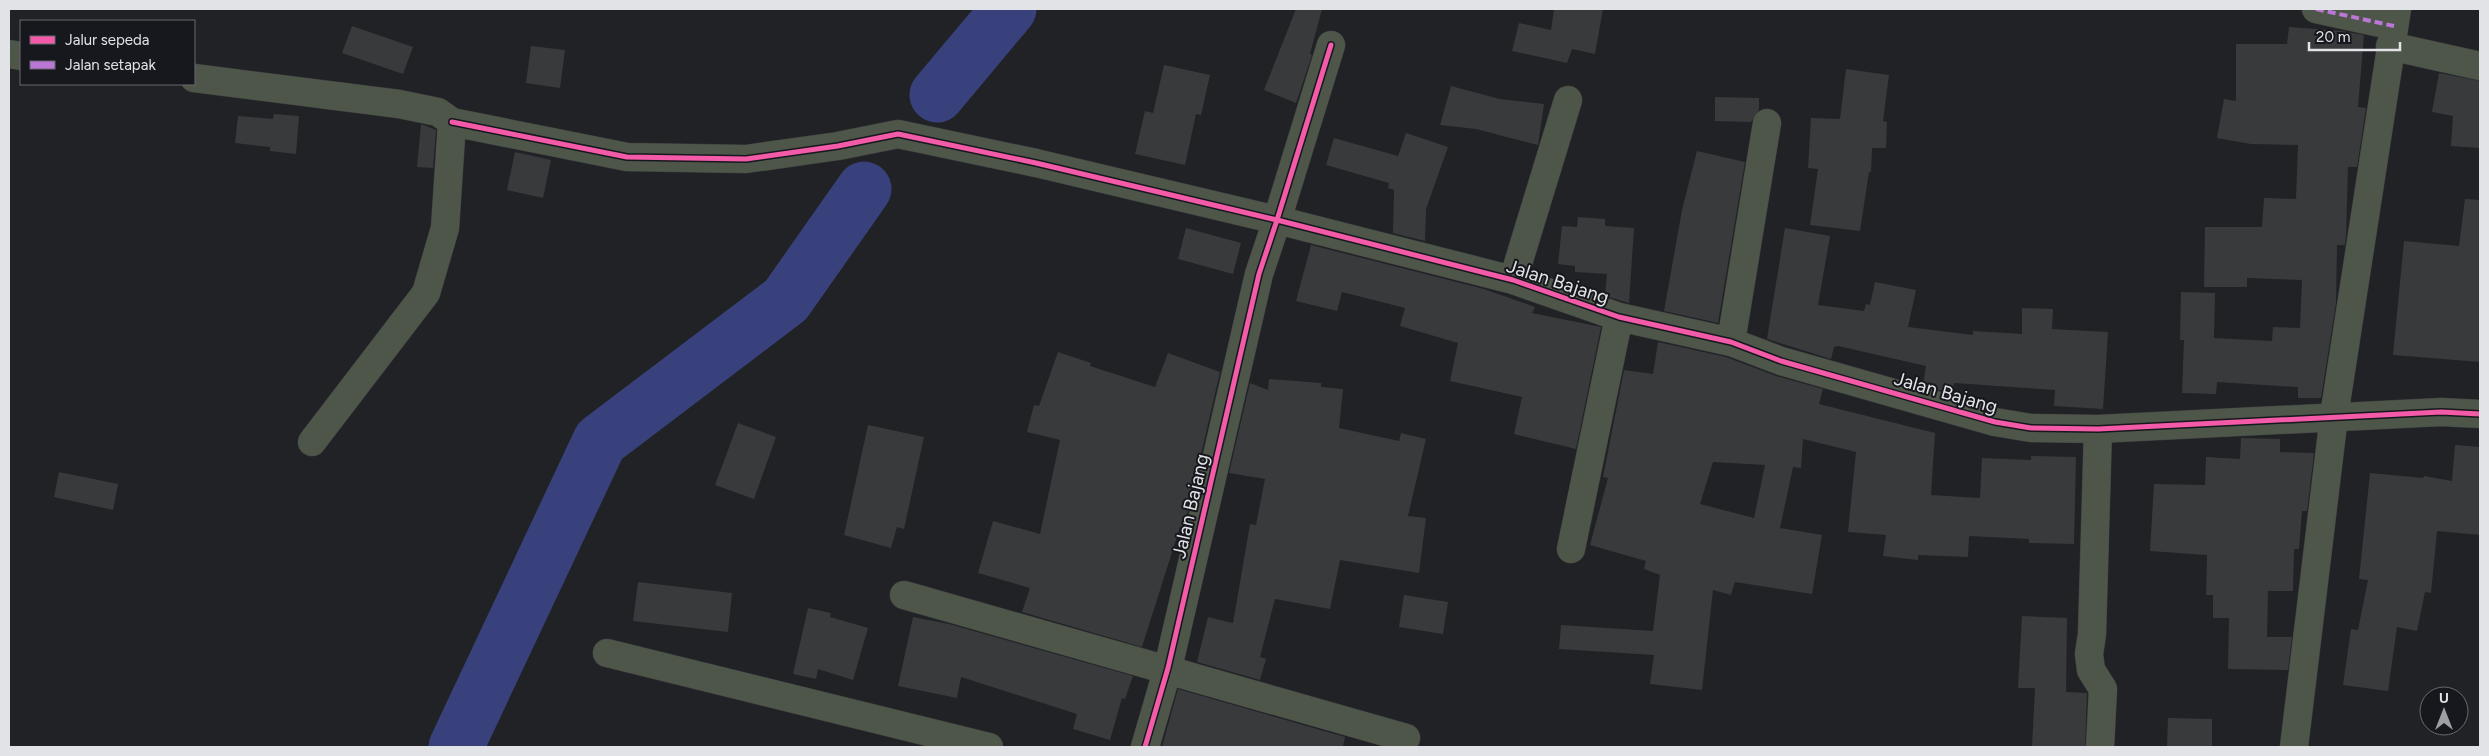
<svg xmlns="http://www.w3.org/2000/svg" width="2489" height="756" font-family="Figtree,sans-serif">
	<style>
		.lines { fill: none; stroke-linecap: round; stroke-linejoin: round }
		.river { stroke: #38417b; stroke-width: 55 }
		.building { fill: #393a3c; fill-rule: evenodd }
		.minor-casing { stroke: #3c3d3f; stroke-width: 29 }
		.minor { stroke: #4e564a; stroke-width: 28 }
		.quiet { stroke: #ba77d6; stroke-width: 4; stroke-dasharray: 8 4; stroke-linecap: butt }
		.cycleway-casing { stroke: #16181d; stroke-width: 8 }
		.cycleway { stroke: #f35aa7; stroke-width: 5 }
		.labels { text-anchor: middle; stroke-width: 4; stroke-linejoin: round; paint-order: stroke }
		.street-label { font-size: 19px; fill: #e2e3e7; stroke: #16181d }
	</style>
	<rect width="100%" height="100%" fill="#202225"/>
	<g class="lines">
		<path class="river" d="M 937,95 L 1009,9
			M 456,747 L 600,441 L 786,300 L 864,189"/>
	</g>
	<path class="building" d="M 1296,9 L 1322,9 L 1310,54 L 1312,55 L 1296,103 L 1264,90 Z
		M 1554,9 L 1603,9 L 1595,54 L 1572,49 L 1567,63 L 1512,51 L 1519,23 L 1551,30 Z
		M 352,26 L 413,47 L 403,74 L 342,53 Z
		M 2289,27 L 2342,31 L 2364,35 L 2358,107 L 2366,108 L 2357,167 L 2348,167 L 2346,235 L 2345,245 L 2337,245 L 2336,303 L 2321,398 L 2298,398 L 2298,387 L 2217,382 L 2216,394 L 2182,393 L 2184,340 L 2180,340 L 2181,292 L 2215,293 L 2214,338 L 2272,341 L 2273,327 L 2300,328 L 2302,280 L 2247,278 L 2247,287 L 2204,287 L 2205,227 L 2262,227 L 2264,198 L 2296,199 L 2298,145 L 2251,144 L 2217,138 L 2224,99 L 2236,101 L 2236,44 L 2287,44 Z
		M 531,46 L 565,50 L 560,88 L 526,83 Z
		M 1164,65 L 1210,75 L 1201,115 L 1196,114 L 1185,165 L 1135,154 L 1145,111 L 1153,113 Z
		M 1846,69 L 1889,75 L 1883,121 L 1887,122 L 1886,148 L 1872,148 L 1871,172 L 1869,172 L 1860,231 L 1810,225 L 1818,169 L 1808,168 L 1811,118 L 1840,119 Z
		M 2439,73 L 2480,81 L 2480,148 L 2451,146 L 2453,116 L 2432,112 Z
		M 1451,86 L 1500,99 L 1544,104 L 1538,145 L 1476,129 L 1440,125 Z
		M 1715,97 L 1759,98 L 1759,110 L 1751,122 L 1715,121 Z
		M 274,114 L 299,116 L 296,154 L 270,151 L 270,147 L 235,143 L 238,116 L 273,119 Z
		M 421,124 L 436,130 L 433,168 L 417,167 Z
		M 1406,133 L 1448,147 L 1426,209 L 1425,241 L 1393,233 L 1394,190 L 1388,188 L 1389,183 L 1326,165 L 1334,138 L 1398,156 Z
		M 1697,151 L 1745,162 L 1718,323 L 1664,311 L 1682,210 Z
		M 515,152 L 551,160 L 543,198 L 507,190 Z
		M 2465,199 L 2480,200 L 2480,362 L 2393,355 L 2404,241 L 2459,246 Z
		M 1578,217 L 1605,219 L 1605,226 L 1634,228 L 1629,303 L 1605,296 L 1607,274 L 1575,272 L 1575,266 L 1558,264 L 1562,226 L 1577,227 Z
		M 1186,228 L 1241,243 L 1233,274 L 1178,259 Z
		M 1785,228 L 1830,236 L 1818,305 L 1864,311 L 1866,304 L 1870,305 L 1875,282 L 1916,290 L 1908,327 L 1973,335 L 1973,331 L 2022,334 L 2022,308 L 2053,309 L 2052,329 L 2108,332 L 2103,409 L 2054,406 L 2055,390 L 1954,383 L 1953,392 L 1938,390 L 1923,385 L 1926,366 L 1838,346 L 1834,347 L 1831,359 L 1767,339 Z
		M 1311,245 L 1484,289 L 1535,307 L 1532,313 L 1601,327 L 1576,449 L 1514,434 L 1522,397 L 1450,381 L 1458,343 L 1400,326 L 1405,308 L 1342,292 L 1337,311 L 1296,301 Z
		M 1658,342 L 1726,357 L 1776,376 L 1823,389 L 1819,404 L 1935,433 L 1931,495 L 1980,498 L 1982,458 L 2031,460 L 2031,456 L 2076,457 L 2074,544 L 2029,543 L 2029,539 L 1969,536 L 1968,557 L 1918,555 L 1918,560 L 1883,556 L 1886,535 L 1848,532 L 1856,452 L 1803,439 L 1801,468 L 1793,467 L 1780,528 L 1822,535 L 1812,594 L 1735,582 L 1731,595 L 1713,590 L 1702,690 L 1650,684 L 1654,655 L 1559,649 L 1561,625 L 1653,631 L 1660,575 L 1644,569 L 1646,561 L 1590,545 L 1608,478 L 1603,477 L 1624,370 L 1653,374 ZM 1713,462 L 1765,465 L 1754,518 L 1700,504 Z
		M 1058,352 L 1091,363 L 1090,366 L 1155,387 L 1168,353 L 1220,372 L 1184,528 L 1180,527 L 1142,647 L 1022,612 L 1030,588 L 978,573 L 993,521 L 1040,534 L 1060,440 L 1027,432 L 1034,405 L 1039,406 Z
		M 1269,379 L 1321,383 L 1321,387 L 1343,389 L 1339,428 L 1399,441 L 1401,433 L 1426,439 L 1408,516 L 1426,518 L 1419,573 L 1340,560 L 1330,609 L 1275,599 L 1260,657 L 1266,659 L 1260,680 L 1197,662 L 1208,617 L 1233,623 L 1250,524 L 1256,525 L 1265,479 L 1229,473 L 1250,383 L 1268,390 Z
		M 738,423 L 776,437 L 754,499 L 715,485 Z
		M 868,425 L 924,437 L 904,529 L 897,527 L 891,548 L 844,535 Z
		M 2241,438 L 2280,439 L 2280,452 L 2314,453 L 2307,511 L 2302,511 L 2299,549 L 2294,549 L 2293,591 L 2268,591 L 2267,637 L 2292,637 L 2288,670 L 2228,669 L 2229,618 L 2213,618 L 2213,595 L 2206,595 L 2207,555 L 2150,551 L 2154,484 L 2205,485 L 2206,457 L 2240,459 Z
		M 2455,445 L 2480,447 L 2480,535 L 2437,531 L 2431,593 L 2425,592 L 2417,631 L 2397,627 L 2388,691 L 2343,685 L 2351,629 L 2358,630 L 2368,580 L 2359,579 L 2370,473 L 2423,478 L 2424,476 L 2452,481 Z
		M 59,472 L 118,484 L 113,510 L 54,497 Z
		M 638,582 L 732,593 L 728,632 L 633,621 Z
		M 1404,595 L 1448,602 L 1443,634 L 1399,627 Z
		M 808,608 L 831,613 L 830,617 L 868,628 L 853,680 L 818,669 L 816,679 L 793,674 Z
		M 2022,616 L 2067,618 L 2066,692 L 2087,693 L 2085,747 L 2032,747 L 2035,688 L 2018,688 Z
		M 913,617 L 949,624 L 1133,676 L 1125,699 L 1122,698 L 1110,740 L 1073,729 L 1077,714 L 961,677 L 957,698 L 898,686 Z
		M 1178,689 L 1345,737 L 1343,747 L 1162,747 Z
		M 2168,718 L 2212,719 L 2212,747 L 2167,747 Z"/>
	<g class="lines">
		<g class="minor-casing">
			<path id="minor" d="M 2316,9 L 2394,26
				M 2390,46 L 2480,66
				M 9,54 L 21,56
				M 194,78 L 399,104 L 438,112 L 452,122 L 445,228 L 426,293 L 312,442
				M 452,122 L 627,157 L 746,159 L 838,146 L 898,134 L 1036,163 L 1277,220 L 1331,45
				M 1513,280 L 1568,100
				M 1731,342 L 1767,123
				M 2098,429 L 2092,634 L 2089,654 L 2091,670 L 2103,689 L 2100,747
				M 1571,549 L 1619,317
				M 904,595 L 1406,738
				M 607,653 L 989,747
				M 1145,747 L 1168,668 L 1259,274 L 1277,220 L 1513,280 L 1619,317 L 1731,342 L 1781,361 L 1995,422 L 2031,428 L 2098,429 L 2441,412 L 2480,414
				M 2294,747 L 2334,416 L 2397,9"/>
		</g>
		<use href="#minor" class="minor"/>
		<path class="quiet" d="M 2316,9 L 2394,26"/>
		<g class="cycleway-casing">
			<path id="cycleway" d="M 452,122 L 627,157 L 746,159 L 838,146 L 898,134 L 1036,163 L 1277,220 L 1331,45
				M 1145,747 L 1168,668 L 1259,274 L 1277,220 L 1513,280 L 1619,317 L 1731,342 L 1781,361 L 1995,422 L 2031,428 L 2098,429 L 2441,412 L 2480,414"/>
		</g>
		<use href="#cycleway" class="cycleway"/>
	</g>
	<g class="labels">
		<g class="street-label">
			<text transform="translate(1558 281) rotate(18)" y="7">Jalan Bajang</text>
			<text transform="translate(1946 392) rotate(16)" y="7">Jalan Bajang</text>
			<text transform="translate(1190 506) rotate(-77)" y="7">Jalan Bajang</text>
		</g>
	</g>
	<rect width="2489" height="756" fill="none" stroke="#e2e3e7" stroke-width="20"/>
	<rect x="20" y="20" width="175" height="65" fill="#16181d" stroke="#68696e"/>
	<rect x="30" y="36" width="25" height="8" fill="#f35aa7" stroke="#68696e"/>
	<text x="65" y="45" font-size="15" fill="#e2e3e7">Jalur sepeda</text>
	<rect x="30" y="61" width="25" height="8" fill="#ba77d6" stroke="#68696e"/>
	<text x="65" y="70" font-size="15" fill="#e2e3e7">Jalan setapak</text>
	<g transform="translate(2444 711)"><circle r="24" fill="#16181d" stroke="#68696e"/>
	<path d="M0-4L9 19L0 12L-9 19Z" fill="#9e9fa3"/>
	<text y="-8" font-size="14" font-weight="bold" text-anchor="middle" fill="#e2e3e7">U</text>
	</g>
	<path d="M2309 42v8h91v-8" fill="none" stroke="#e2e3e7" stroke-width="2.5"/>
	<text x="2316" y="42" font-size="15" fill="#e2e3e7" stroke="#16181d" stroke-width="4" paint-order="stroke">20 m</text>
</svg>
